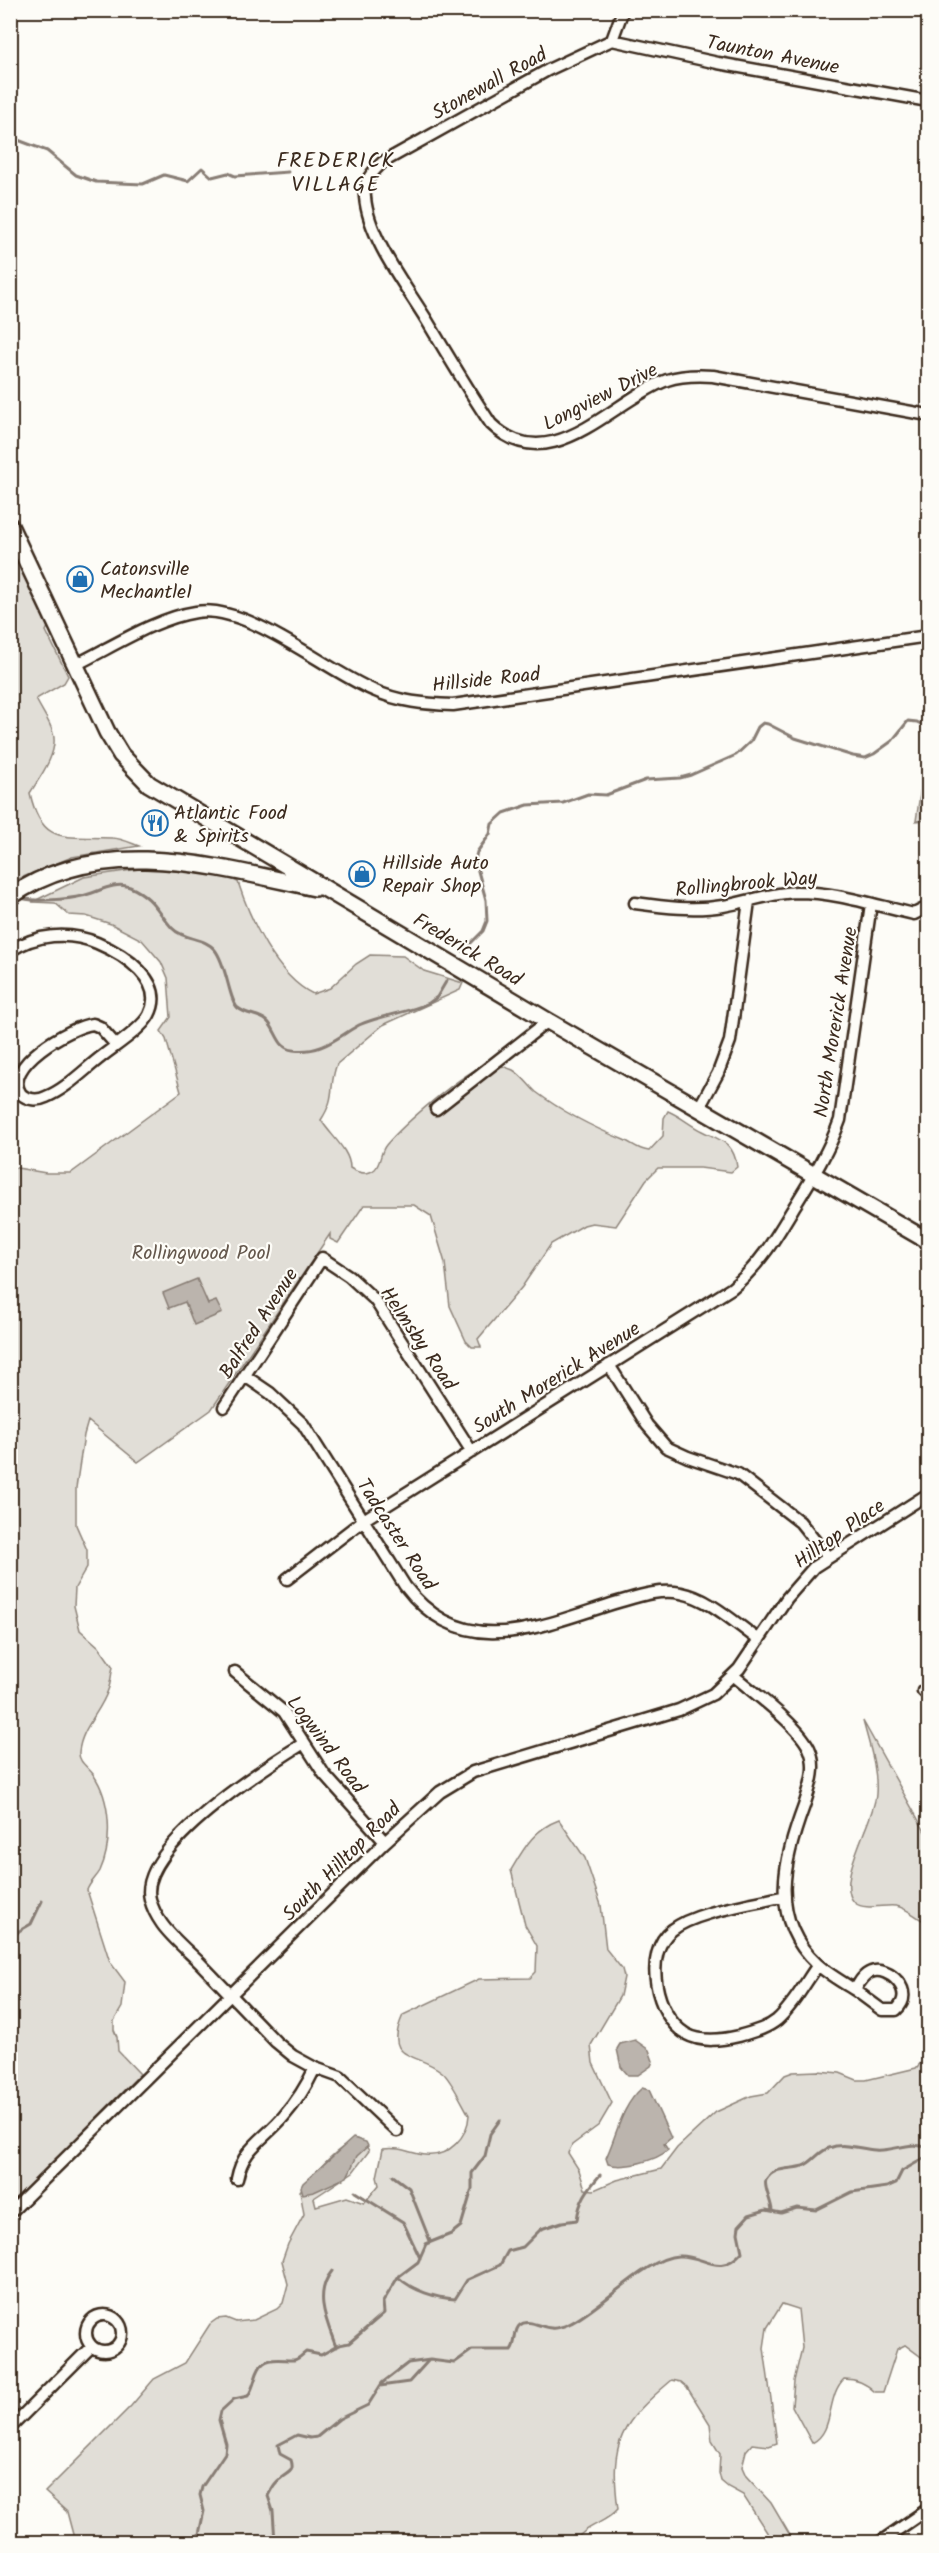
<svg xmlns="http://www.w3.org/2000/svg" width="939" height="2553" font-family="Kalam,sans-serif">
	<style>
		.green { fill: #e1ded7; stroke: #8e847a; stroke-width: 1.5 }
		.water { fill: #bbb4ad; stroke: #887d74; stroke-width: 1.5 }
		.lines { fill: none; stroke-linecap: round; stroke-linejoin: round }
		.stream { stroke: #887d74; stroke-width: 3 }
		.street-casing { stroke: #3b2a1e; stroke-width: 15 }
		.secondary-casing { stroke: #3b2a1e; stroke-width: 20 }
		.street { stroke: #fdfcf7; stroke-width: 10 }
		.secondary { stroke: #fdfcf7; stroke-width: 15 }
		.labels { text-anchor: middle; stroke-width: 4.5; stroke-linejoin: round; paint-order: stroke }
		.street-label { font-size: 20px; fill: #3b2a1e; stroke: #fdfcf7 }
		.poi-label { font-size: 20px; fill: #3b2a1e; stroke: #fdfcf7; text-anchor: start }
		.park-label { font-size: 20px; fill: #64574c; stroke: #fdfcf7 }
		.neighbourhood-label { font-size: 21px; letter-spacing: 1.5px; fill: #3b2a1e; stroke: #fdfcf7 }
	</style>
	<rect width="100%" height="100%" fill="#fdfcf7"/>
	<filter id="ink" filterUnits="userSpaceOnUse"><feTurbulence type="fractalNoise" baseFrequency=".0167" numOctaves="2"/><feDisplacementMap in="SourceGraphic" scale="12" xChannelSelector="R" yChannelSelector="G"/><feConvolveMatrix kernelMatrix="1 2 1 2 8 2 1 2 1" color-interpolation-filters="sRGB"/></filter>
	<g filter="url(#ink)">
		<path class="green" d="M 11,546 L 48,627 L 46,631 L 68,676 L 64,683 L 36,699 C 41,710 50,721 53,733 C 59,752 40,777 30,793 C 42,848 68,835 112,838 C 121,838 131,843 139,846 L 72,857 L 11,882 Z
			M 928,741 L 928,820 L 916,821 Z
			M 146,868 L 224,876 L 238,882 C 250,919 276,976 313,994 L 330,988 L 356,964 L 370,955 L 403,956 L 424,971 L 463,983 L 460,990 L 383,1025 L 337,1064 C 328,1086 337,1096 321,1120 C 330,1135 350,1150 350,1168 C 358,1173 367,1176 375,1169 C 381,1163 380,1152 386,1145 C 403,1125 463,1072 486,1065 C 494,1063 506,1067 513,1070 C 522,1075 528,1085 536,1092 C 564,1113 592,1127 624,1140 C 633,1144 638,1150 649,1151 L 663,1136 L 664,1118 L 668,1111 C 680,1116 690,1125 702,1131 C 720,1140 734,1142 737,1167 L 731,1172 L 700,1168 L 658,1168 L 646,1180 L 616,1226 L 592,1223 L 584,1225 L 551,1244 L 522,1287 L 478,1339 L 481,1347 L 472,1347 L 466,1341 L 450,1306 L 445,1263 L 431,1216 L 414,1205 L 364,1205 L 338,1243 L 330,1239 L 330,1234 L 211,1410 L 138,1462 L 88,1421 L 84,1435 L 76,1488 L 76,1525 L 87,1550 L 87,1567 L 75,1588 L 74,1606 L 80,1630 L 99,1647 L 113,1667 C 111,1674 111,1683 108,1690 C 101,1712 81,1728 79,1752 C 78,1762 88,1767 93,1774 C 111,1800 113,1842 100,1871 C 96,1878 90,1882 87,1890 L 110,1962 L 125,1982 L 122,2007 L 114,2021 L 114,2030 L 117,2037 L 118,2051 L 140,2074 L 11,2204 L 11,1167 L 46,1173 L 71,1173 L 181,1092 L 166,1039 L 161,1031 L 171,1017 L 168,978 L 161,962 L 142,940 L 111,924 L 86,916 L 69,915 L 55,903 L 32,902 L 84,877 Z
			M 863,1721 L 928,1837 L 928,1923 C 917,1919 908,1908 896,1906 C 885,1904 865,1911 855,1903 C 833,1883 875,1820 876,1794 C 878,1769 869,1744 863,1721 Z
			M 559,1820 L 585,1858 L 601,1905 L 606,1949 L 622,1969 L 624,1977 L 620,1996 L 591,2045 L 593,2063 L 612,2103 L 599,2125 L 572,2145 L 568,2153 L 579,2170 L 585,2189 L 594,2190 L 617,2180 L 661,2169 L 677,2148 L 716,2112 L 751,2096 L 768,2093 L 785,2075 L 793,2072 L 818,2071 L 840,2073 L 857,2080 L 866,2080 L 916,2068 L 928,2055 L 928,2362 L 905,2345 L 897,2349 L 883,2392 L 875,2392 C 867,2384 856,2379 844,2379 C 826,2396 835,2432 812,2443 L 792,2406 L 794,2381 L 802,2348 L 798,2309 L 782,2304 L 767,2328 L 764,2348 L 777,2443 L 769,2446 L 752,2444 L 746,2451 L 742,2467 L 746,2476 L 771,2503 L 794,2542 L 777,2542 L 768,2534 L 743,2495 L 728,2487 L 721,2481 L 719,2473 L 720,2454 L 712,2441 L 710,2424 L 687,2387 L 681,2382 L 672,2380 C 621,2423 609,2441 618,2509 C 605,2524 587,2524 574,2542 L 75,2542 L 67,2512 L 45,2492 L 131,2406 L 154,2379 L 185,2363 L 210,2324 L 217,2319 L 226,2318 L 236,2322 L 254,2320 L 277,2309 L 283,2303 L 288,2284 L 282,2261 L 288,2244 L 304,2214 L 300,2191 C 318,2170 332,2151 357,2139 L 365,2144 L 369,2151 L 353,2172 L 314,2198 L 316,2206 L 347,2197 L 364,2203 L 379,2185 L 377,2177 L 383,2149 C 404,2147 408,2153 425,2155 C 448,2158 468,2137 469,2115 C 463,2105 451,2079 442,2072 C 418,2052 382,2062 403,2015 L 479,1979 L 530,1978 L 536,1972 L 537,1946 L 525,1925 L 511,1870 C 524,1848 534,1829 559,1820 Z"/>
		<path class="water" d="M 197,1279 L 208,1304 L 216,1301 L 222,1313 L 194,1325 L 185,1302 L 169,1308 L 163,1293 Z
			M 635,2040 L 649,2050 L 653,2061 L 651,2066 L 638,2075 L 628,2075 L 621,2067 L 617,2049 L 620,2044 Z
			M 642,2088 L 649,2090 L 671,2138 L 664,2144 L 668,2150 C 656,2161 623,2169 608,2164 L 606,2158 C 617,2135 621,2106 642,2088 Z
			M 353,2138 L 366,2142 L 368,2146 L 357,2156 L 347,2177 L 314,2192 L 303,2194 L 301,2187 L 303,2183 Z"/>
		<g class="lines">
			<path class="stream" d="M 10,137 L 47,151 L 76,175 L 96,182 L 143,184 L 164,175 L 188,181 L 202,168 L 212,177 L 228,173 L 235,176 L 288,172
				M 20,897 C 27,903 71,899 82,896 C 97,893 114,881 130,887 C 153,897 157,911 172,928 C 183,940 205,937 215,950 C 227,965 229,1001 238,1008 C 246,1015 259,1014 267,1021 C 277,1030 277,1048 293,1050 C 322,1054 337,1037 359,1025 C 381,1015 407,1013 429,1003 L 437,997 L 447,980
				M 463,951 L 483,931 L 487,921 L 486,900 L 475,860 L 477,852 L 490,834 L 492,824 L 504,813 L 528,805 L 563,803 L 588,794 L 606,795 L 646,780 L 680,778 L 691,775 L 736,755 L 751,741 L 758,727 L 763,723 L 768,724 L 795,738 L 853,756 L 865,758 L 874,754 L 892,741 L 908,721 L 917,722 L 928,728
				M 10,1941 L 19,1931 L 31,1924 L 42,1901
				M 393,2176 L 409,2188 L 430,2241
				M 355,2192 L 403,2222 L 420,2258
				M 772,2211 C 772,2202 763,2187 766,2180 C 774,2166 790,2170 803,2166 C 813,2162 819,2151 829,2148 C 845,2142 859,2149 875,2150 C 894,2152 910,2140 928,2148
				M 332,2271 C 313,2294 327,2322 336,2347
				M 398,2277 C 413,2291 436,2298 455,2299 L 467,2280 L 500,2265 L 508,2251 L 523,2247 L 541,2229 L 562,2222 L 577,2220 C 579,2201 587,2190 600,2175
				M 380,2386 L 409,2382 L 428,2361
				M 205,2542 L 199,2534 L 204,2511 L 200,2495 L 202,2487 L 225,2453 L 226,2444 L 219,2420 L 221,2411 L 234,2399 L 248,2396 C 255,2385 254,2378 259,2369 C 266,2355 283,2361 294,2360 C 299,2359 302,2355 306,2352 L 321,2355 L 339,2345 L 349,2343 L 384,2313 L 383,2302 L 398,2277 L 418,2262 L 426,2244 L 451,2234 L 461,2226 L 472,2189 L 472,2173 L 485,2156 L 490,2134 L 500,2120
				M 275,2542 L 273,2511 L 268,2496 C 271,2490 274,2483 280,2479 C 288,2472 295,2472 291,2460 L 280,2454 L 278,2445 L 297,2435 L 310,2438 L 317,2437 L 339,2419 L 368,2405 L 382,2383 L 408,2363 L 430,2360 L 454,2363 L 472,2350 L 511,2350 C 517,2343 513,2330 520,2325 C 528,2318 542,2328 551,2328 C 557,2329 564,2326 569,2324 C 600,2310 647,2257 678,2256 C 704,2254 718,2279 742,2252 L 738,2233 L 739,2226 L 749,2215 L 766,2210 L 781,2213 L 797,2208 L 816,2210 L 852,2192 L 887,2187 L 896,2183 L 902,2171 L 928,2156"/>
			<g class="street-casing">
				<path id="street" d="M 623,10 L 612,40 L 548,70 L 383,162 C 373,171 363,181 365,197 C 368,237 405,285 426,319 C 447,354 468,390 491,424 C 550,481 611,401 667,380 C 682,375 697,375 713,376 L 928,415
					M 612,40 L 718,63 L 928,101
					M 75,665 C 112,647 156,618 196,612 C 249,604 325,670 373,690 C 399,702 425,704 453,705 L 928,636
					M 635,903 C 664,907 694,911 723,906 C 747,902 771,893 796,892 C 837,892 874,905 914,914 L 928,907
					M 10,951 C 36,934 69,931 97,943 C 123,954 167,981 149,1015 C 142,1029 113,1047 101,1057 C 84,1070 66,1089 46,1097 C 38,1101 27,1100 21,1094 C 0,1067 71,1026 93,1024 L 100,1027 L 116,1045
					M 699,1108 L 718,1073 L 730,1041 L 749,901
					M 436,1109 L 548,1021
					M 609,1365 L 647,1425 L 666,1447 L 688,1457 L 738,1474 L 800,1522 L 828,1557
					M 245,1376 L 270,1393 L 303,1424 L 405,1586 C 464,1664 542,1625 618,1602 C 639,1596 659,1589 681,1593 C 709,1598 735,1623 759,1640
					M 224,1407 L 322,1258 L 349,1276 L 375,1300 L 472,1452
					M 287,1579 L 365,1519 L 732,1288 C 760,1265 776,1237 794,1207 C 812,1178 829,1151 840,1120 L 871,904
					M 235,1672 L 284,1712 L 324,1774 L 385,1842
					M 733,1675 C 754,1693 798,1725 809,1748 C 818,1767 810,1787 804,1806 C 784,1860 768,1918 817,1964 C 828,1974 842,1982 855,1990 C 859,1983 863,1975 871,1972 C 888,1965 917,1992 896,2010 L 882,2010 L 855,1990
					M 923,1691 L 928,1694
					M 304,1743 C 267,1766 137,1848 150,1899 C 152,1907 157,1917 162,1924 C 172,1938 188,1951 200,1963 C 225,1989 251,2016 276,2042 L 293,2056 L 315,2068 L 340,2077 L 397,2131
					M 785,1896 C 754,1904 696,1911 672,1930 C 642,1953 656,2017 686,2034 C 702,2043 722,2040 739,2036 C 752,2032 766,2029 777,2020 C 793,2006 805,1983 818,1965
					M 237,2179 C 243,2147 264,2140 284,2116 C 297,2101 307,2085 315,2068
					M 10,2213 L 385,1842 L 440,1792 L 473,1772 L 679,1710 L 713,1694 L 739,1669 L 787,1598 L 814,1567 L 928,1494
					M86 2333a18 18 0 1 1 36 0a18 18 0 1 1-36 0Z
					M 10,2428 L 91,2347
					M 880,2542 L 928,2509"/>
			</g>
			<g class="secondary-casing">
				<path id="secondary" d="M 10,526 L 107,732 L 121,755 L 149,784 L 548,1021 L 928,1241
					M 10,897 C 100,833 217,867 315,888"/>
			</g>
			<use href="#street" class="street"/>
			<use href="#secondary" class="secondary"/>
		</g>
	</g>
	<defs>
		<g id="shop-ring" transform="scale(1.35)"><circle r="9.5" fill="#fdfcf7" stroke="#1f6fb2" stroke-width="1.5"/><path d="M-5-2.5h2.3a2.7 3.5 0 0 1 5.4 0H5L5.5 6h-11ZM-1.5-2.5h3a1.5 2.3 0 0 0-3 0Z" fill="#1f6fb2"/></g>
		<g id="restaurant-ring" transform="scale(1.35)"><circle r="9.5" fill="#fdfcf7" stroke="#1f6fb2" stroke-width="1.5"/><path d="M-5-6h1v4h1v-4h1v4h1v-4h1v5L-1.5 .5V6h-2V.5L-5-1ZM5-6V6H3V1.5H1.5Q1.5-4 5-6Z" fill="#1f6fb2"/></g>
	</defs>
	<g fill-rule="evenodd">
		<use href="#shop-ring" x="80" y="579"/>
		<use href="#restaurant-ring" x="155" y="823"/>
		<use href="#shop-ring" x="362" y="874"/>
	</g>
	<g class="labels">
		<g class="street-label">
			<text transform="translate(773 54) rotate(11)" y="7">Taunton Avenue</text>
			<text transform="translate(489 83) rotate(-29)" y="7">Stonewall Road</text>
			<text transform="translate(600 396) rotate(-27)" y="7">Longview Drive</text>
			<text transform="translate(486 679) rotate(-6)" y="7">Hillside Road</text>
			<text transform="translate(746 883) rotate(-5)" y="7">Rollingbrook Way</text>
			<text transform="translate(468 949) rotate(31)" y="7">Frederick Road</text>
			<text transform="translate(835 1022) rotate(-81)" y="7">North Morerick Avenue</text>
			<text transform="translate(258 1323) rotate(-57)" y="7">Balfred Avenue</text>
			<text transform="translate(419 1338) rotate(56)" y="7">Helmsby Road</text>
			<text transform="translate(556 1377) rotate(-32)" y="7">South Morerick Avenue</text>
			<text transform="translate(839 1533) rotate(-35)" y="7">Hilltop Place</text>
			<text transform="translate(397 1534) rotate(57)" y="7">Tadcaster Road</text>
			<text transform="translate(327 1744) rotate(53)" y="7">Logwind Road</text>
			<text transform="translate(341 1861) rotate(-45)" y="7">South Hilltop Road</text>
		</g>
		<g class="poi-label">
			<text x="100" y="575">Catonsville<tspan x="100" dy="23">Mechantle1</tspan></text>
			<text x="174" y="819">Atlantic Food<tspan x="174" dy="23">&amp; Spirits</tspan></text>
			<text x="382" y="869">Hillside Auto<tspan x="382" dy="23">Repair Shop</tspan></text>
		</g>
		<g class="park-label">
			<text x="201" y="1259">Rollingwood Pool</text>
		</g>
		<g class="neighbourhood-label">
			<text x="336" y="167">FREDERICK<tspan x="336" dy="24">VILLAGE</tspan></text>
		</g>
	</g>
	<rect width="939" height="2553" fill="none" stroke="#fdfcf7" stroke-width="36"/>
	<rect x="18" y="18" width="903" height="2517" fill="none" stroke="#3b2a1e" stroke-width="2" filter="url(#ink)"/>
</svg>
